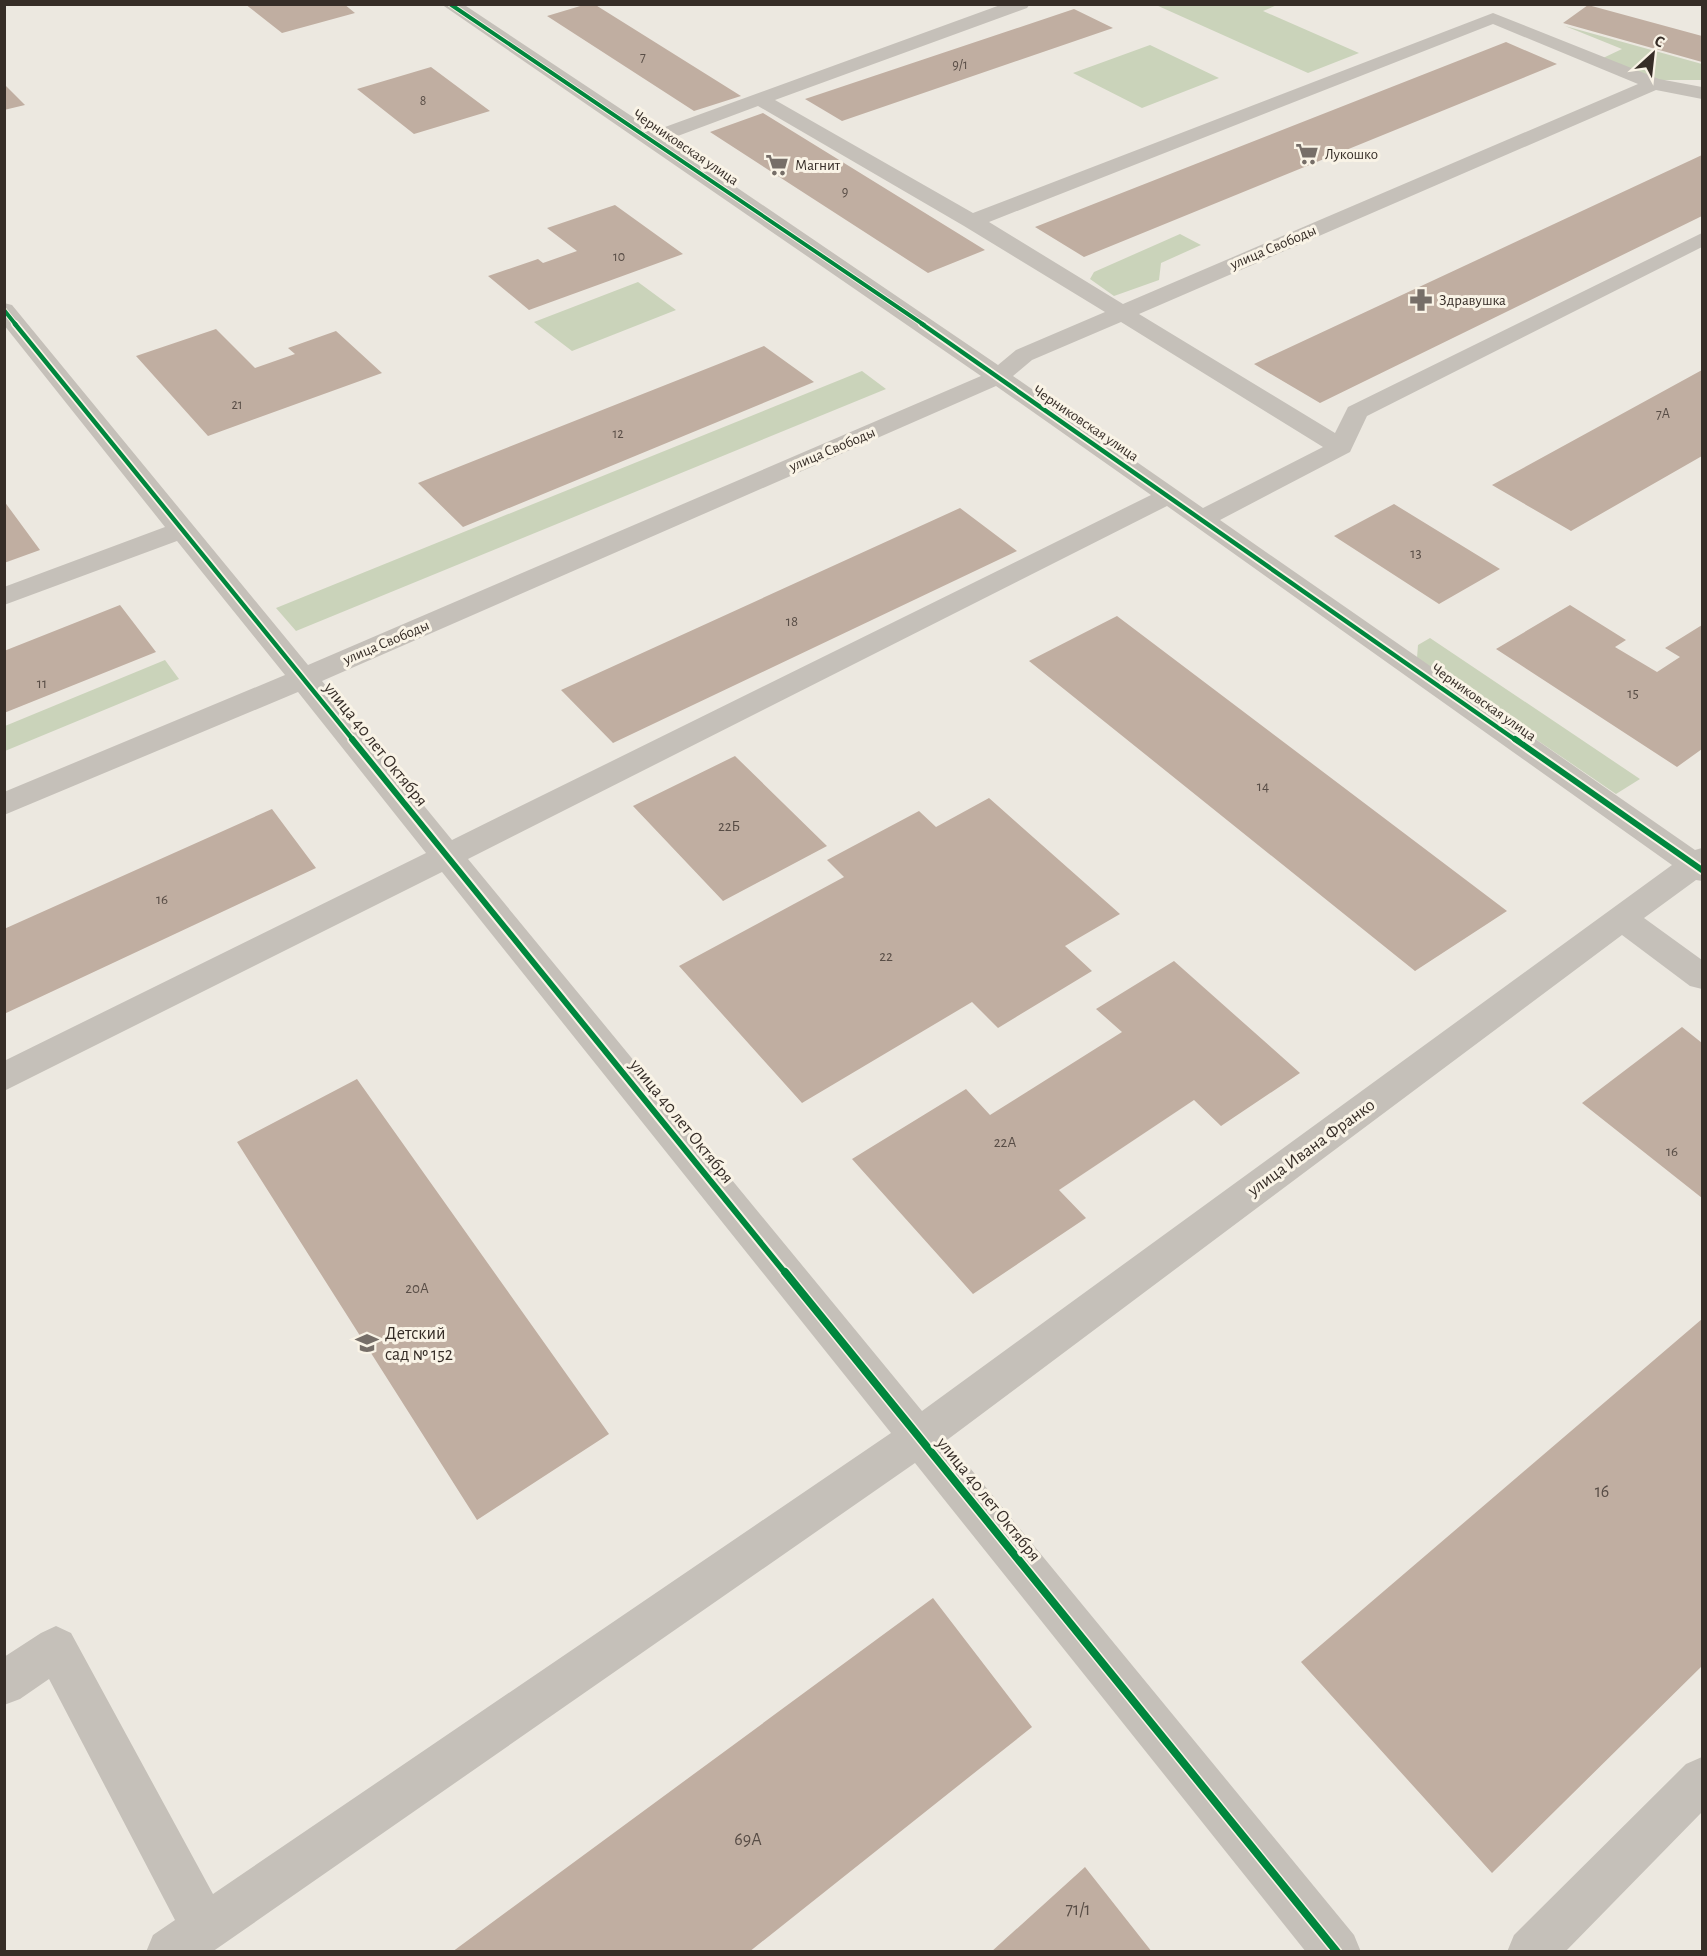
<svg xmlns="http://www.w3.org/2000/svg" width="1707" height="1956" font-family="'Alegreya Sans',sans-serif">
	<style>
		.green { fill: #cad3ba }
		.building { fill: #c0aea1 }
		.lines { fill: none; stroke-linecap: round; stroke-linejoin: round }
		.minor { fill: #c5c0b9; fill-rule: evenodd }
		.cycleway-far3-casing { stroke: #f9f3e6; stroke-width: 6 }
		.cycleway-far2-casing { stroke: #f9f3e6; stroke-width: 8 }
		.cycleway-far1-casing { stroke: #f9f3e6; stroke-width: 10 }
		.cycleway-casing { stroke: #f9f3e6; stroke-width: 11 }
		.cycleway-far3 { stroke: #00873e; stroke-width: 4 }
		.cycleway-far2 { stroke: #00873e; stroke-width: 4.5 }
		.cycleway-far1 { stroke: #00873e; stroke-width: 6 }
		.cycleway { stroke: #00873e; stroke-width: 8 }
		.labels { text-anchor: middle; stroke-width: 6; stroke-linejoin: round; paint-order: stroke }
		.far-number-label { font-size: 14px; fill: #584d46 }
		.far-street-label { font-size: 15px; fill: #362d27; stroke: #f9f3e6 }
		.far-poi-label { font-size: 15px; fill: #362d27; stroke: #f9f3e6; text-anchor: start }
		.number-label { font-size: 15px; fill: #584d46 }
		.street-label { font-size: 18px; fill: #362d27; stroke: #f9f3e6 }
		.poi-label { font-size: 18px; fill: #362d27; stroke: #f9f3e6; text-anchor: start }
		.near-number-label { font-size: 18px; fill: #584d46 }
	</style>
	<rect width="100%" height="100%" fill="#ece8e0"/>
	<path class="green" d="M 1156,5 L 1277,5 L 1263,11 L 1359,53 L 1308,73 Z
		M 1565,26 L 1702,64 L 1702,80 L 1659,80 L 1603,58 L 1622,49 Z
		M 1150,45 L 1219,78 L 1142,108 L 1073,73 Z
		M 1180,234 L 1201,245 L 1161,263 L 1159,280 L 1114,296 L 1090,279 L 1094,272 Z
		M 638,282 L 676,310 L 572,351 L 534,322 Z
		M 862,371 L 886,389 L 296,631 L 276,608 Z
		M 1430,638 L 1640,779 L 1616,794 L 1417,658 L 1418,645 Z
		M 165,660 L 179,679 L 5,751 L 5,726 Z"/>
	<path class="building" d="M 245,4 L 344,4 L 355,13 L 282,33 Z
		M 587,4 L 594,4 L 741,96 L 694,111 L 547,16 Z
		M 1588,5 L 1702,36 L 1702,62 L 1563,23 Z
		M 1074,9 L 1113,28 L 842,121 L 805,99 Z
		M 1506,42 L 1557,64 L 1084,257 L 1035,227 Z
		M 431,67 L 490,111 L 414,134 L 357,89 Z
		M 4,84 L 25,105 L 4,110 Z
		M 763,113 L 985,250 L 928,273 L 710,132 Z
		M 1702,155 L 1702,216 L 1320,403 L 1254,364 Z
		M 615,205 L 683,254 L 529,310 L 488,276 L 538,259 L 543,263 L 577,251 L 547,228 Z
		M 216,329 L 255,368 L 295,354 L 288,348 L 336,331 L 382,373 L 208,436 L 136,356 Z
		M 764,346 L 814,382 L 463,527 L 418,483 Z
		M 1702,370 L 1702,456 L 1571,531 L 1492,485 Z
		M 4,501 L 40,550 L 4,563 Z
		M 1394,504 L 1500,569 L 1439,604 L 1334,536 Z
		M 960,508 L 1017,551 L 613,743 L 561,690 Z
		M 120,605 L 156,652 L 4,713 L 4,651 Z
		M 1570,605 L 1626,640 L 1615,647 L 1657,672 L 1680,657 L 1665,648 L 1702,625 L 1702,749 L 1677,767 L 1496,649 Z
		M 1117,616 L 1507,911 L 1415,971 L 1029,661 Z
		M 735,756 L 827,846 L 723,901 L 633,806 Z
		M 989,798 L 1120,914 L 1065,946 L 1092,971 L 998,1028 L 972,1002 L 802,1103 L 679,966 L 844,877 L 827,860 L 919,811 L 936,827 Z
		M 272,809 L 316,868 L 4,1014 L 4,929 Z
		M 1174,961 L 1300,1073 L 1221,1126 L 1194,1100 L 1059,1190 L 1086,1218 L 973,1294 L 852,1159 L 966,1089 L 990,1115 L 1122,1032 L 1096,1009 Z
		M 1682,1027 L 1702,1043 L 1702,1198 L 1582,1103 Z
		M 357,1079 L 609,1434 L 477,1520 L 237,1142 Z
		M 1702,1319 L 1702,1666 L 1492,1873 L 1301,1662 Z
		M 933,1598 L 1032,1727 L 749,1952 L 452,1952 Z
		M 1085,1867 L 1152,1952 L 991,1952 Z"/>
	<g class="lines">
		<path class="minor" d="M 441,4 L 463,4 L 654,131 L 1003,4 L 1030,4 L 1027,8 L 775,100 L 973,213 L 1493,13 L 1659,79 L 1702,87 L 1702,99 L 1656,90 L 1139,314 L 1335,433 L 1348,407 L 1702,233 L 1702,247 L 1367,416 L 1350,452 L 1220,520 L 1695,850 L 1702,848 L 1702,881 L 1696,880 L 1644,918 L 1702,960 L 1702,989 L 1690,986 L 1622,935 L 947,1440 L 1354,1935 L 1361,1952 L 1306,1952 L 915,1463 L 212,1952 L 146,1952 L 153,1935 L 175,1920 L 49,1679 L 20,1699 L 4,1705 L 4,1657 L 41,1633 L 56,1626 L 71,1633 L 213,1894 L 891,1433 L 442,872 L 4,1091 L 4,1061 L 426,853 L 298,692 L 4,815 L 4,792 L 285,675 L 177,541 L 4,605 L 4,587 L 165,527 L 4,325 L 4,303 L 12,305 L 308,665 L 981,376 ZM 1493,24 L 1638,84 L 1123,304 L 989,222 ZM 758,106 L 964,226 L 1105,312 L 1016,350 L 998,365 L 667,140 ZM 1121,322 L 1323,447 L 1203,508 L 1013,376 L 1032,360 ZM 996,386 L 1151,495 L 452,840 L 322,681 ZM 1167,506 L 1672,865 L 922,1411 L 468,859 Z
			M 1702,1757 L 1702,1812 L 1565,1952 L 1507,1952 L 1514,1935 L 1686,1764 Z"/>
		<g class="cycleway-far3-casing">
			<path id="cycleway-far3" d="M 450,4 L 924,325
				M 4,310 L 16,325"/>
		</g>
		<g class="cycleway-far2-casing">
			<path id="cycleway-far2" d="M 15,324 L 354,741
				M 922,324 L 1517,741"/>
		</g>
		<g class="cycleway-far1-casing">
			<path id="cycleway-far1" d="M 352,739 L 786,1274
				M 1515,739 L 1702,870"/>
		</g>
		<g class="cycleway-casing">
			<path id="cycleway" d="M 785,1272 L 1337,1952"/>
		</g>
		<use href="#cycleway-far3" class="cycleway-far3"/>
		<use href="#cycleway-far2" class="cycleway-far2"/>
		<use href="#cycleway-far1" class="cycleway-far1"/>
		<use href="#cycleway" class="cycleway"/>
	</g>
	<defs>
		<g id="supermarket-bare" transform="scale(1.8)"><path d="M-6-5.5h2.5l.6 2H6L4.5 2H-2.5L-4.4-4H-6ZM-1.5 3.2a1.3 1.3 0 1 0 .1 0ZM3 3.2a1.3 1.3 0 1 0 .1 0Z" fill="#766e68" stroke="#f9f3e6" stroke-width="2.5" paint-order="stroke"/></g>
		<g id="pharmacy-bare" transform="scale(1.8)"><path d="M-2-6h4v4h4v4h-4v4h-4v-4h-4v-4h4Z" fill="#766e68" stroke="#f9f3e6" stroke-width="2.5" paint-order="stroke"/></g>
		<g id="school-bare" transform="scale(1.8)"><path d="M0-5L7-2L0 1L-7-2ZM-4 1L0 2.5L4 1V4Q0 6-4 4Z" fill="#766e68" stroke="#f9f3e6" stroke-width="2.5" paint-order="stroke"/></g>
	</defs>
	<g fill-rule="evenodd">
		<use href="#supermarket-bare" x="1307" y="154"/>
		<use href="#supermarket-bare" x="777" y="165"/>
		<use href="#pharmacy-bare" x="1421" y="300"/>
		<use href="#school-bare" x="367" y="1343"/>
	</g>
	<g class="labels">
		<g class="far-number-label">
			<text x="643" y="61">7</text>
			<text x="960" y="69">9/1</text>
			<text x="423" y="105">8</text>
			<text x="845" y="196">9</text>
			<text x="619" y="261">10</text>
			<text x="237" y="409">21</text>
			<text x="1663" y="418">7А</text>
			<text x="618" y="438">12</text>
		</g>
		<g class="far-street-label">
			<text transform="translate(686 147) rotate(34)" y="5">Черниковская улица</text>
			<text transform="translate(1273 247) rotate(-23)" y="5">улица Свободы</text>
			<text transform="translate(1086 423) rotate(34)" y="5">Черниковская улица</text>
			<text transform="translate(832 449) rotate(-23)" y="5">улица Свободы</text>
			<text transform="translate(386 642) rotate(-23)" y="5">улица Свободы</text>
			<text transform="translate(1484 702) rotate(35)" y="5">Черниковская улица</text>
		</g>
		<g class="far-poi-label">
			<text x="1325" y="159">Лукошко</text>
			<text x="795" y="170">Магнит</text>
			<text x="1439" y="305">Здравушка</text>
		</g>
		<g class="number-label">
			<text x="1416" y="558">13</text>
			<text x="792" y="626">18</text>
			<text x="42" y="688">11</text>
			<text x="1633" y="698">15</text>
			<text x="1263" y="791">14</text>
			<text x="729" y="831">22Б</text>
			<text x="162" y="904">16</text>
			<text x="886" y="961">22</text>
			<text x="1005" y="1147">22А</text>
			<text x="1672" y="1156">16</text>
			<text x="417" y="1293">20А</text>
		</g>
		<g class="street-label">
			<text transform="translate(376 744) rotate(51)" y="6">улица 40 лет Октября</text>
			<text transform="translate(682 1121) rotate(51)" y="6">улица 40 лет Октября</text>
			<text transform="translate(1311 1147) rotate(-36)" y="6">улица Ивана Франко</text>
			<text transform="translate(989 1499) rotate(51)" y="6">улица 40 лет Октября</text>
		</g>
		<g class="poi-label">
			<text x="385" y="1339">Детский<tspan x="385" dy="21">сад № 152</tspan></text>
		</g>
		<g class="near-number-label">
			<text x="1602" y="1497">16</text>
			<text x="748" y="1845">69А</text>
			<text x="1078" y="1915">71/1</text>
		</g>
	</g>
	<rect width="1707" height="1956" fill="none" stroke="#362d27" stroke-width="12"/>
	<g transform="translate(1653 54) rotate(27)" stroke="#f9f3e6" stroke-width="4.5" paint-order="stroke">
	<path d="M0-4.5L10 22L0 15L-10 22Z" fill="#362d27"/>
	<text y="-9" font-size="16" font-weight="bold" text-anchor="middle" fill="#362d27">С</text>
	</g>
</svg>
